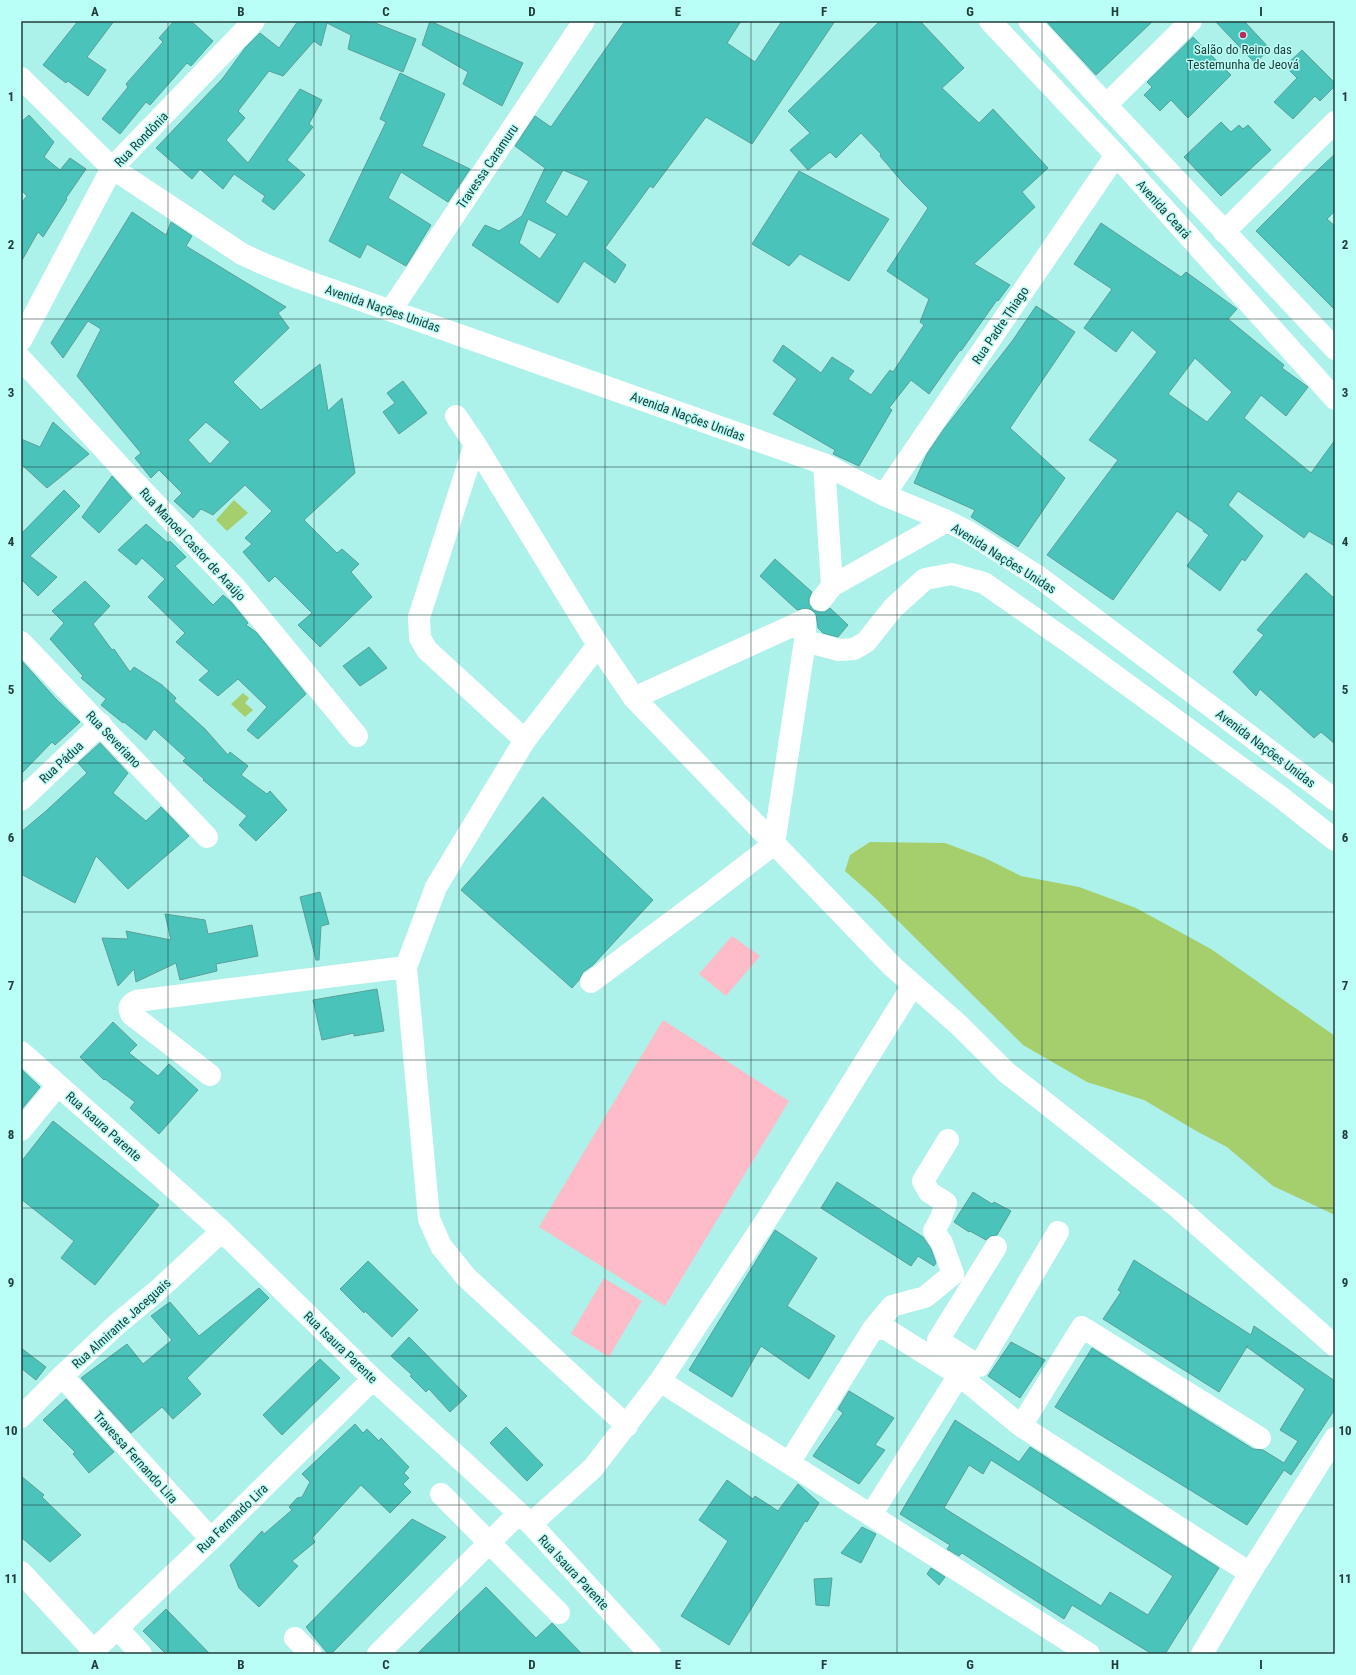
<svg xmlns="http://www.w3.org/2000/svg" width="1356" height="1675" font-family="'Roboto Condensed',sans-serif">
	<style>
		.green { fill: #fdbcc7 }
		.water { fill: #a5cf6d }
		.building { fill: #4ac3ba; stroke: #5b9f99; fill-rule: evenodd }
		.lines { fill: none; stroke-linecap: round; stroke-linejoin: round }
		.minor { stroke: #fff; stroke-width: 22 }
		.major { stroke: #fff; stroke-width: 22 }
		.grid { fill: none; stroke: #203d3a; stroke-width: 1; stroke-opacity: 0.55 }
		.poi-dot { fill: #bb2c58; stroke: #b9fff8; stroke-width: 1.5 }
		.labels { text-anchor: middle; stroke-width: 3; stroke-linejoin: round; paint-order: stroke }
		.poi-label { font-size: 13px; fill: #203d3a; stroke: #b9fff8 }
		.street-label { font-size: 13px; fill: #203d3a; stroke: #b9fff8 }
		.neatline { fill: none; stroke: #203d3a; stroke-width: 1.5 }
		.grid-label { font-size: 13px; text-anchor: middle; font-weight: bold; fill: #203d3a }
	</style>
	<rect width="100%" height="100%" fill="#acf1ea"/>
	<path class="green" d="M 732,936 L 760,956 L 726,996 L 699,974 Z
		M 663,1020 L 789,1101 L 665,1306 L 539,1227 Z
		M 604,1278 L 642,1301 L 609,1357 L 571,1334 Z"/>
	<path class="water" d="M 234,500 L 248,513 L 227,531 L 216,520 Z
		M 243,693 L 249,698 L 245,703 L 253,710 L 245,717 L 231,704 Z
		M 870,842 L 945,843 L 985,858 L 1021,876 L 1079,887 L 1136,908 L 1211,949 L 1335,1036 L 1335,1215 L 1273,1186 L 1227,1147 L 1198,1132 L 1144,1100 L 1087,1082 L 1023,1045 L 873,896 L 845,871 L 850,855 Z"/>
	<path class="building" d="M 78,21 L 114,21 L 87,57 L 106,70 L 88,96 L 68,81 L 66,83 L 43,65 Z
		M 174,21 L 191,21 L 213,41 L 191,66 L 187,63 L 150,105 L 146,102 L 120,134 L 102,119 L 128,87 L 126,84 L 163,42 L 159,38 Z
		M 298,21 L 370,21 L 416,39 L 403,72 L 348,49 L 351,35 L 327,23 L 321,46 L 314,41 L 283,76 L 269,71 L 238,111 L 245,118 L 226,140 L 248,163 L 300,89 L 322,100 L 309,124 L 313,127 L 287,160 L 305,175 L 274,210 L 262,201 L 265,196 L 234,174 L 223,189 L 200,169 L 192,179 L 156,148 L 223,78 L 245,48 L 260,33 L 279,48 Z
		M 430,21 L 523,63 L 502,106 L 463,84 L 468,72 L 422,45 Z
		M 625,21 L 741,21 L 727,43 L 755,62 L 782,21 L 835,21 L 752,144 L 706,117 L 653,188 L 650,186 L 605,248 L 626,265 L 615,283 L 584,261 L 558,303 L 472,245 L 485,225 L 499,231 L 522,216 L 545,168 L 515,146 L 535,116 L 551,127 ZM 563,170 L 589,181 L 567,217 L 545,202 ZM 528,219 L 557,234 L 540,259 L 519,243 Z
		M 880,21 L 920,21 L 964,68 L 942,88 L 979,123 L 993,109 L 1048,168 L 1022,192 L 1035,207 L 974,264 L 1010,285 L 998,301 L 997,300 L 961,351 L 960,350 L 929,394 L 911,380 L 889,408 L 892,410 L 859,466 L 833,454 L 835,450 L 773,414 L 797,379 L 773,361 L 783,345 L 821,373 L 832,357 L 854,371 L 848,379 L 871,395 L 890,370 L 893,372 L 924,325 L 920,322 L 929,299 L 887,271 L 928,208 L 904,184 L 880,156 L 881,154 L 861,133 L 836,158 L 830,152 L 808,170 L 790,150 L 810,133 L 788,111 Z
		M 1046,21 L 1153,21 L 1096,75 Z
		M 1215,21 L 1244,21 L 1270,49 L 1255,63 Z
		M 1193,37 L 1231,75 L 1188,118 L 1171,100 L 1160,111 L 1144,95 L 1152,87 L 1147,82 Z
		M 1302,50 L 1335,83 L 1335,86 L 1320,101 L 1315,96 L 1293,119 L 1274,102 L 1297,78 L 1285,66 Z
		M 400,73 L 445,94 L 422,146 L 470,169 L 448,202 L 401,172 L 388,198 L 431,225 L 406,266 L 367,244 L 360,258 L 329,241 L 386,122 L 380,119 Z
		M 29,115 L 54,142 L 44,157 L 60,170 L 70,158 L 86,169 L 66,198 L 67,199 L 43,237 L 38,232 L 21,262 L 21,203 L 27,196 L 21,190 L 21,122 Z
		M 1221,122 L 1231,132 L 1239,125 L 1243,129 L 1248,125 L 1271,150 L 1221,196 L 1184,157 Z
		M 1335,154 L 1335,211 L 1327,219 L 1335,226 L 1335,310 L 1256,231 L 1306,181 Z
		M 799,171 L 889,219 L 849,281 L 800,254 L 789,266 L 752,244 Z
		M 132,212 L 166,235 L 171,222 L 192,236 L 186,246 L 286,307 L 278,313 L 289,328 L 233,382 L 261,410 L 320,364 L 328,411 L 342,398 L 355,473 L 304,520 L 337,553 L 342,549 L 359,564 L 351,572 L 372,597 L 320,647 L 298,625 L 312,613 L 275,576 L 269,582 L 243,552 L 252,544 L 245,538 L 272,511 L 245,485 L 213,515 L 201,509 L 193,518 L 174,501 L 182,493 L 159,470 L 151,478 L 135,458 L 141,453 L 77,376 L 101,329 L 88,321 L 63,358 L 51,343 ZM 206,422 L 230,442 L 210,464 L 188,440 Z
		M 1101,223 L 1181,277 L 1186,272 L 1237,309 L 1228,319 L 1284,365 L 1282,368 L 1308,387 L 1286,416 L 1261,395 L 1244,418 L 1311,473 L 1335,440 L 1335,546 L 1309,531 L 1304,538 L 1238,491 L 1228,505 L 1263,536 L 1245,561 L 1242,559 L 1220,591 L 1187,566 L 1209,535 L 1203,531 L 1204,530 L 1177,511 L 1113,600 L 1047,555 L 1118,460 L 1089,440 L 1157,352 L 1132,330 L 1116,352 L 1084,328 L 1112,289 L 1074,264 ZM 1195,358 L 1232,392 L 1207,422 L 1168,394 Z
		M 1036,306 L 1075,332 L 1010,428 L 1065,478 L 1018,547 L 971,517 L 975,510 L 914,483 L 927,454 L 944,429 L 1013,340 Z
		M 403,381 L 427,413 L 399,434 L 383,412 L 395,403 L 387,393 Z
		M 53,422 L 89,454 L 47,488 L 21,464 L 21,439 L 40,447 Z
		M 112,476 L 132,498 L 99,533 L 82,517 Z
		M 64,490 L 80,506 L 30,556 L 57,577 L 38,596 L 21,579 L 21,534 Z
		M 146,524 L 168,543 L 170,541 L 186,557 L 175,566 L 213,605 L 223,595 L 231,602 L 248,623 L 246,625 L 256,632 L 306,694 L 258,739 L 247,730 L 267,707 L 238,679 L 218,696 L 199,680 L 209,671 L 176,642 L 185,633 L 148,597 L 165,579 L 142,558 L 136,565 L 118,550 Z
		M 775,559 L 812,592 L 809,599 L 809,604 L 813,610 L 820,612 L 825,612 L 830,608 L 848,625 L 838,637 L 823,633 L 818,628 L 816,614 L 812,610 L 806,608 L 797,610 L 760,576 Z
		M 1306,573 L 1335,599 L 1335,744 L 1321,732 L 1314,738 L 1260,689 L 1256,696 L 1233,672 L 1264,635 L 1257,630 Z
		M 85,581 L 110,606 L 93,624 L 112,650 L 114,649 L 130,672 L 134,667 L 162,685 L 176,698 L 174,701 L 205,729 L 228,755 L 230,752 L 248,766 L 241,775 L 267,794 L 270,791 L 287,810 L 256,841 L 239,825 L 247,816 L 203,780 L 204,779 L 183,761 L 186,758 L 154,729 L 146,740 L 124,722 L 123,723 L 101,705 L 106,699 L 81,678 L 83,676 L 50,639 L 64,623 L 52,611 Z
		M 369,647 L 387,668 L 360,686 L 343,666 Z
		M 21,660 L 56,699 L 80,722 L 55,745 L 52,742 L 21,774 Z
		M 100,743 L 128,773 L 113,793 L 146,821 L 161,807 L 189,836 L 128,889 L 96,856 L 75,903 L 21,874 L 21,832 L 46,811 L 87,773 L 78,763 Z
		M 543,797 L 653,900 L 593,965 L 583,972 L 579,980 L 572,988 L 461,890 Z
		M 320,892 L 329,924 L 321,926 L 319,960 L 316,960 L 300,897 Z
		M 165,914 L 205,920 L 208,934 L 252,925 L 258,956 L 216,964 L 217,971 L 180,980 L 176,963 L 136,982 L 134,969 L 118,986 L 102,938 L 128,939 L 126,931 L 171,940 Z
		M 377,989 L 384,1031 L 354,1036 L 354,1033 L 322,1040 L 313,1000 Z
		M 113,1022 L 137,1045 L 129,1053 L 158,1076 L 169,1064 L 198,1090 L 159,1134 L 130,1108 L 135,1102 L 105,1079 L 104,1080 L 80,1057 Z
		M 21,1069 L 40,1087 L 21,1110 Z
		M 53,1121 L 159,1205 L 95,1285 L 61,1258 L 74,1241 L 21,1199 L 21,1162 Z
		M 837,1182 L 923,1237 L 931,1249 L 936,1263 L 934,1266 L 918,1256 L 911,1266 L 821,1208 Z
		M 973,1192 L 992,1204 L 994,1202 L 1011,1211 L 997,1235 L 990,1236 L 986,1240 L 970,1231 L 969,1232 L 954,1222 Z
		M 775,1230 L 817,1258 L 787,1306 L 835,1336 L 809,1379 L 761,1346 L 732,1397 L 689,1370 Z
		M 1134,1260 L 1251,1335 L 1254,1326 L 1335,1381 L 1335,1409 L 1291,1475 L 1284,1470 L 1247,1525 L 1055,1407 L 1092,1348 L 1253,1449 L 1263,1450 L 1284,1463 L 1298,1441 L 1280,1430 L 1305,1389 L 1247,1347 L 1248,1345 L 1219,1392 L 1103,1319 L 1121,1292 L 1118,1290 Z
		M 368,1261 L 418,1310 L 392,1337 L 365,1311 L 364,1313 L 340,1289 Z
		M 259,1288 L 269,1298 L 187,1378 L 201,1394 L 173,1419 L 162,1407 L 131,1433 L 81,1378 L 127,1344 L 143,1364 L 172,1340 L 151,1316 L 170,1302 L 199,1336 Z
		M 409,1337 L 467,1396 L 450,1412 L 429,1389 L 426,1392 L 410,1376 L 412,1375 L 391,1356 Z
		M 1011,1342 L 1045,1360 L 1020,1398 L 988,1376 Z
		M 21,1348 L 46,1367 L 36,1380 L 21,1368 Z
		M 320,1359 L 340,1378 L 282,1435 L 263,1415 Z
		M 849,1391 L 894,1418 L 875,1445 L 885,1450 L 859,1484 L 813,1456 L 843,1413 L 838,1409 Z
		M 66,1399 L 114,1452 L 89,1473 L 73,1454 L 75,1452 L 43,1420 Z
		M 955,1420 L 1019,1462 L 1030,1447 L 1219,1568 L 1165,1654 L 1152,1654 L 1072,1605 L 1064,1619 L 962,1553 L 959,1556 L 947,1549 L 950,1545 L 900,1514 ZM 991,1460 L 1173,1576 L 1148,1615 L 1110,1592 L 1101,1606 L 944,1508 L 969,1465 L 983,1474 Z
		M 355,1424 L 363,1433 L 367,1429 L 379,1441 L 381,1438 L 409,1467 L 404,1473 L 409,1478 L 403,1484 L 411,1492 L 390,1513 L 361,1485 L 312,1538 L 315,1542 L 292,1561 L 298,1566 L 259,1607 L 239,1588 L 230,1565 L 262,1531 L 264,1534 L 292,1510 L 289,1507 L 297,1498 L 302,1497 L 310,1482 L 302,1474 Z
		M 506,1427 L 543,1465 L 527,1481 L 490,1443 Z
		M 21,1476 L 44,1495 L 42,1497 L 81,1535 L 50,1562 L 21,1537 Z
		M 727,1480 L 753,1499 L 755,1496 L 778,1511 L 798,1484 L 819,1503 L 807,1522 L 805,1521 L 729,1645 L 681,1616 L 728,1541 L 699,1520 Z
		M 412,1519 L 446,1537 L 331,1654 L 328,1654 L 306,1627 Z
		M 862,1527 L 876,1534 L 861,1563 L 841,1553 Z
		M 931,1568 L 945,1577 L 939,1585 L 927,1574 Z
		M 832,1578 L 829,1606 L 816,1605 L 814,1579 Z
		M 486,1587 L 536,1638 L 552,1623 L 582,1654 L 417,1654 Z
		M 166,1609 L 210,1654 L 166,1654 L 143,1631 Z"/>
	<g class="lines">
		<path class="minor" d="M 21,78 L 112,168 L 242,254 L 266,265 L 301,279 L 824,464 L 884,495 L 947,521 L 967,531 L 1039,577 L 1335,800
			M 1106,105 L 1191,21
			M 1224,232 L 1335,122
			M 391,310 L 584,21
			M 21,340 L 112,168 L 254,21
			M 21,359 L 126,473 L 234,586 L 357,736
			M 456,416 L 475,444 L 598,645 L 634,698 L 892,966 L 960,1026 L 1006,1072 L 1175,1205 L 1335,1346
			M 475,444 L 419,617 L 420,638 L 427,650 L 525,740
			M 824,464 L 832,586
			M 884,495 L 1116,155
			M 821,600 L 832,586 L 947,521
			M 805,641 L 839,650 L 854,649 L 866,642 L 893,608 L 925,579 L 952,574 L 984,583 L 1073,645 L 1278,795 L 1335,840
			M 21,642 L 207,837
			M 598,645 L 525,740 L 436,887 L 406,967 L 429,1219 L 441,1246 L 466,1277 L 627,1426
			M 21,800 L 101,724
			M 591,982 L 709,894 L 774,844 L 805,641 L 805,620 L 634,698
			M 21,1052 L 222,1231 L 373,1379 L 531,1524 L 650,1654
			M 210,1075 L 132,1015 C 127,1008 130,1004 136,1001 L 406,967
			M 21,1130 L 58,1085
			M 996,1247 L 938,1340 L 979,1366 L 1058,1232
			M 873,1329 L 892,1306 L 925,1297 L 953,1274 L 942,1243 L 934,1231 L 941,1218 L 946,1203 L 929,1192 L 923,1181 L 948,1140
			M 62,1376 L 211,1539
			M 660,1381 L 1089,1654
			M 21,1417 L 62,1376 L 116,1325 L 157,1291 L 222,1231
			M 1021,1426 L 1082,1327 L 1260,1438
			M 789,1463 L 873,1329 L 886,1329 L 959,1375 L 1021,1426 L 1250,1573
			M 441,1494 L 559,1613
			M 871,1515 L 959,1375
			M 531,1524 L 593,1468 L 660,1381 L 769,1216 L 913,985
			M 21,1572 L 94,1651
			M 118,1629 L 141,1654
			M 295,1638 L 311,1654
			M 90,1654 L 211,1539 L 373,1379
			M 378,1654 L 519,1513
			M 1202,1654 L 1250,1573 L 1335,1438"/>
		<path class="major" d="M 990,21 L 1116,155 L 1335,399
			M 1029,21 L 1106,105 L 1335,349"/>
	</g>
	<path class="grid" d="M 168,21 L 168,1654M 314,21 L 314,1654M 459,21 L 459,1654M 605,21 L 605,1654M 751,21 L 751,1654M 897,21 L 897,1654M 1042,21 L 1042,1654M 1188,21 L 1188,1654M 21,170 L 1335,170M 21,319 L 1335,319M 21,467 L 1335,467M 21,615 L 1335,615M 21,763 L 1335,763M 21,912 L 1335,912M 21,1060 L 1335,1060M 21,1208 L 1335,1208M 21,1356 L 1335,1356M 21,1505 L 1335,1505"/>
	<circle class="poi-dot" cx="1243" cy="35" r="4"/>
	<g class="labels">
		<g class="poi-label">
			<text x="1243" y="54">Salão do Reino das<tspan x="1243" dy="15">Testemunha de Jeová</tspan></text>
		</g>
		<g class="street-label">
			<text transform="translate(141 139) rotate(-46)" y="5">Rua Rondônia</text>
			<text transform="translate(487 166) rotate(-56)" y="5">Travessa Caramuru</text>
			<text transform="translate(1164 209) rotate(48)" y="5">Avenida Ceará</text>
			<text transform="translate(383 308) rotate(19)" y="5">Avenida Nações Unidas</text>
			<text transform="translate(1000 325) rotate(-56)" y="5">Rua Padre Thiago</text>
			<text transform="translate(688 416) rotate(20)" y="5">Avenida Nações Unidas</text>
			<text transform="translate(193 544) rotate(47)" y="5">Rua Manoel Castor de Araújo</text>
			<text transform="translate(1004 558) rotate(32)" y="5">Avenida Nações Unidas</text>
			<text transform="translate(114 739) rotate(46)" y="5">Rua Severiano</text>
			<text transform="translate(1266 748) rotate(37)" y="5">Avenida Nações Unidas</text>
			<text transform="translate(61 762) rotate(-43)" y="5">Rua Pádua</text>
			<text transform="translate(104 1126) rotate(42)" y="5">Rua Isaura Parente</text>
			<text transform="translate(121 1323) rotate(-42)" y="5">Rua Almirante Jaceguais</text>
			<text transform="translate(341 1347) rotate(44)" y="5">Rua Isaura Parente</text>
			<text transform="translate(136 1457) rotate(48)" y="5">Travessa Fernando Lira</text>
			<text transform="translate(232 1518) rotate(-44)" y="5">Rua Fernando Lira</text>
			<text transform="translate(574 1572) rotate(47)" y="5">Rua Isaura Parente</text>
		</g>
	</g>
	<rect width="1356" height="1675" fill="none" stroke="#b9fff8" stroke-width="44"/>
	<rect x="22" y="22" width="1312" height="1631" class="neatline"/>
	<g class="grid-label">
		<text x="95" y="16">A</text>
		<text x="241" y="16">B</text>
		<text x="386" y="16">C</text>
		<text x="532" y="16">D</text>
		<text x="678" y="16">E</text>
		<text x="824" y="16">F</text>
		<text x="970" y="16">G</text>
		<text x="1115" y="16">H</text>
		<text x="1261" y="16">I</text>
		<text x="11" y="101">1</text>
		<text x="1345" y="101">1</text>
		<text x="11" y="249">2</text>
		<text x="1345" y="249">2</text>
		<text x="11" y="397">3</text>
		<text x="1345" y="397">3</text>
		<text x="11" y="546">4</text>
		<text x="1345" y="546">4</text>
		<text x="11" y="694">5</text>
		<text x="1345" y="694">5</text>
		<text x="11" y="842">6</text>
		<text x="1345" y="842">6</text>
		<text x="11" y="990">7</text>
		<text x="1345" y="990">7</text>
		<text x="11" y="1139">8</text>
		<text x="1345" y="1139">8</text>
		<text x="11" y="1287">9</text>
		<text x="1345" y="1287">9</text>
		<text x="11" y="1435">10</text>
		<text x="1345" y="1435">10</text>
		<text x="11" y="1583">11</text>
		<text x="1345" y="1583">11</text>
		<text x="95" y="1669">A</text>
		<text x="241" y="1669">B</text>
		<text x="386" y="1669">C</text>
		<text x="532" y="1669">D</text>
		<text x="678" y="1669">E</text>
		<text x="824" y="1669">F</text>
		<text x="970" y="1669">G</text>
		<text x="1115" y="1669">H</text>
		<text x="1261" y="1669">I</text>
	</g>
</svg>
